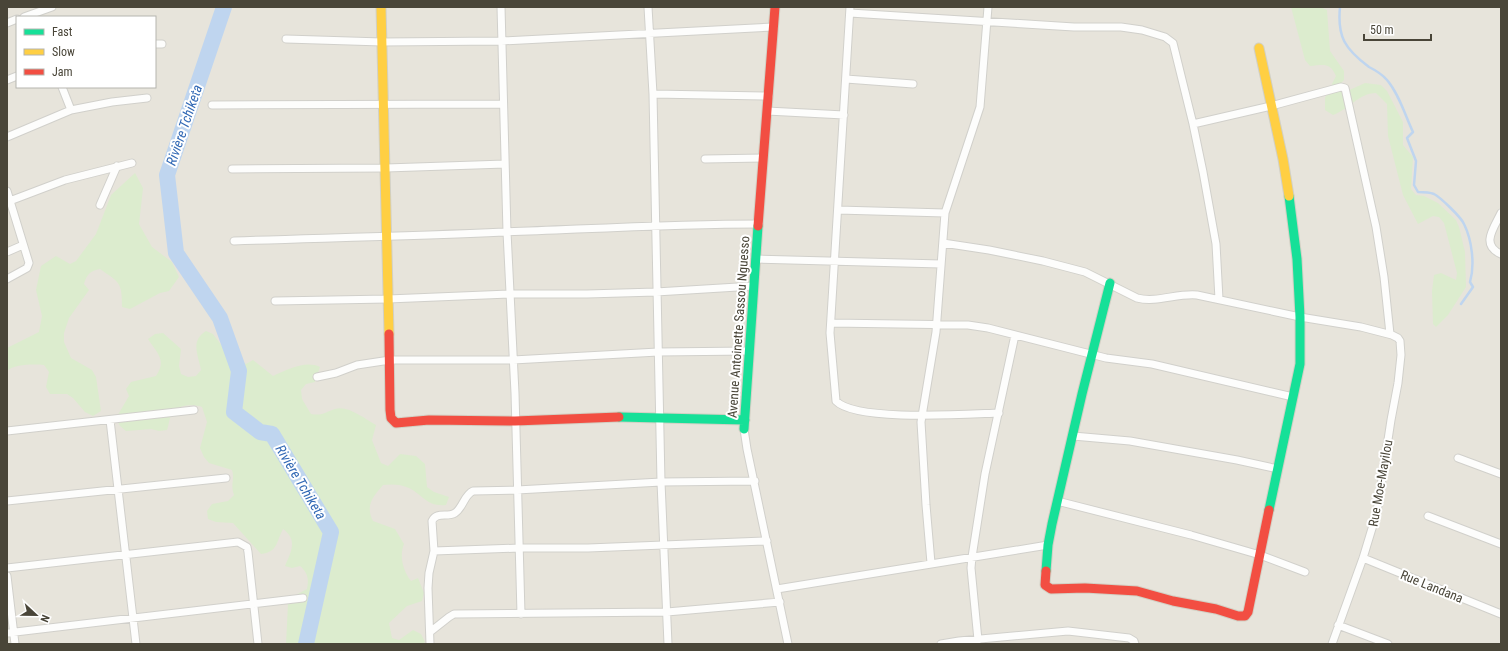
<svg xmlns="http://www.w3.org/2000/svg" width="1508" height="651" font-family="'Roboto Condensed',sans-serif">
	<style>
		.residential { fill: #e7e4db; fill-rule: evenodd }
		.green { fill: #dcecce }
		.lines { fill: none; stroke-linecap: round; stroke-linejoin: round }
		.stream { stroke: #bfd5ef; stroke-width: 2.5 }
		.river { stroke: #bfd5ef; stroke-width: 16 }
		.street-casing { stroke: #d1d0cb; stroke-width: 9 }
		.fast-casing { stroke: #d2d0c4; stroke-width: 11 }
		.slow-casing { stroke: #d2d0c4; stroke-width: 11 }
		.jam-casing { stroke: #d2d0c4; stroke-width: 11 }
		.street { stroke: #fdfdfc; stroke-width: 7 }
		.fast { stroke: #16e098; stroke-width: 9 }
		.slow { stroke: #ffcf43; stroke-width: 9 }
		.jam { stroke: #f24e42; stroke-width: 9 }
		.labels { text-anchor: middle; stroke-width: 4; stroke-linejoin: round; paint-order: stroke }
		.street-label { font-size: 13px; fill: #494538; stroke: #fff }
		.water-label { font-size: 14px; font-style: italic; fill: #3269b5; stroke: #fff }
	</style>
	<rect width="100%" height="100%" fill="#f3f2ed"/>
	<path class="residential" d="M 7,7 L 1501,7 L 1501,644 L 7,644 ZM 17,17 L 155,17 L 155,87 L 17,87 Z"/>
	<path class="green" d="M 1291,7 L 1320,7 L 1327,10 L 1330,51 L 1344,71 L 1344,80 L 1338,86 L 1345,92 L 1365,83 L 1381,85 L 1387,91 L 1403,122 L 1403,145 L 1413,157 L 1411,189 L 1416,195 L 1424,196 L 1438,203 L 1456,220 L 1459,227 L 1465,252 L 1466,287 L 1448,315 L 1436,327 L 1433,324 L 1432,291 L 1434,275 L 1441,273 L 1456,280 L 1457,273 L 1444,223 L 1439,217 L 1433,216 L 1418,224 L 1403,195 L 1388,136 L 1387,104 L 1376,93 C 1359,93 1348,110 1333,115 L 1325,110 L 1325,98 L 1336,76 C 1330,62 1323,65 1310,66 L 1305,60 Z
		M 135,173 L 143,188 L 139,224 L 152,247 L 172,262 L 179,277 L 169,291 L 160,293 L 130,309 L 122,307 C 122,282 120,283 100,269 C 90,271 87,274 84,284 L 89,290 L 69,318 L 64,333 L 64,342 L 71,358 L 92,370 L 96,377 L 101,411 L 93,416 L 85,412 L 73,398 L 67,394 L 50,394 L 46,387 L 49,372 L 44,365 C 34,364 14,364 7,371 L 7,348 L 39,332 L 42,316 L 36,290 L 41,266 L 56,256 L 70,264 L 76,261 L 96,234 L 111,195 Z
		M 206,331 L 213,334 L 228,354 L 246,364 L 253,360 L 273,376 C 287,370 305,360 320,367 L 315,382 L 306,384 L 301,390 L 302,399 L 311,414 C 323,416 325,412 335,409 C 348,405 365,419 376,425 L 372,440 L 381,463 L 388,466 L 400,454 L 416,456 L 425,464 L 427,487 L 434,492 L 449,497 L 446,505 C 427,507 423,495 409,488 C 401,484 391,484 383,485 C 373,497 365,505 373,521 L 395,529 L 404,544 C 399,556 403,571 411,581 L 418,578 L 424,593 L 422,601 L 407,606 L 389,623 L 392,638 L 399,640 L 413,630 L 421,634 L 425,642 L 423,644 L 286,644 L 288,604 L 292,597 L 307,589 C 309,579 308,573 300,566 L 292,568 L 285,566 C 291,552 298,540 283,529 C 276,542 278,552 261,554 L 233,523 L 216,522 L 208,519 L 207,511 L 212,504 L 228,501 L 234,495 C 230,484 235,480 232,470 L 209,463 L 204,457 L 200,448 L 207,422 L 202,407 C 194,404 177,404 172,414 C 169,418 169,425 167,430 L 159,431 L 151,429 L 126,431 L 120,426 L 116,418 L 129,396 L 126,389 L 131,382 L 156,376 C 167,360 157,353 148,339 L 155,334 L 163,333 L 181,349 L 179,366 L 181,374 L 188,377 L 196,376 L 201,370 C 198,354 190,341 206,331 Z"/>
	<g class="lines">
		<path class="stream" d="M 1340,7 C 1337,37 1345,49 1369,67 C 1375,70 1382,74 1387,80 C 1399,94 1405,115 1413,132 L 1407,138 L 1416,161 L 1414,185 L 1418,192 C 1423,192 1429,192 1434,194 C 1440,197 1461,217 1464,224 C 1472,240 1475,265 1470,282 L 1473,287 L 1461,304"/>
		<path class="river" d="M 224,7 L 167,175 L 176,253 L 220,318 L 239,371 L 234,412 L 260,432 L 272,434 L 331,532 L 306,644"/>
		<g class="street-casing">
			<path id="street" d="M 501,7 L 507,232 L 515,393 L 521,614
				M 648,7 L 653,94 L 661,482 L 668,644
				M 850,7 L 830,333 L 836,401 C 856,422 968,414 999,413
				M 850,13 L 1074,27 L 1121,27 L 1142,30 L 1165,37 L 1173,43 L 1193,124 L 1203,172 L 1216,244 L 1219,299
				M 24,17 L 52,7
				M 7,23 L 17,19
				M 286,39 L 382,42 L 501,41 L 774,27
				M 155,44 L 162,44
				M 846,79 L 913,84
				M 7,80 L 17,76
				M 62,87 L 71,110
				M 653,94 L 769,96
				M 212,105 L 503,104
				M 767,111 L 844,115
				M 1193,124 L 1271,106 L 1341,87 L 1345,88 L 1376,227 L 1384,277 L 1390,334
				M 7,137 L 71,110 L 112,102 L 147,98
				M 705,159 L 763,158
				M 232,169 L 386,168 L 505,164
				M 7,191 L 29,263 L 27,268 L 7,279
				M 7,202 L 65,180 L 132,163
				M 100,205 L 117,166
				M 838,210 L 945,213
				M 1501,213 C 1494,228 1480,245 1501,254
				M 234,241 C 324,238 414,236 504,232 C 589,229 674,224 759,224
				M 943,243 L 989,250 L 1043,261 L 1085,272 L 1137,298 C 1157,303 1177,293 1197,295 L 1300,317 L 1361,327 L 1392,335 L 1398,338 L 1400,341 L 1401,355 L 1398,383 L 1391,420 L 1377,512 L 1363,558 L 1332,644
				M 7,252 L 23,245
				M 756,259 L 941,264
				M 275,301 L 388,299 L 509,294 L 587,294 L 656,292 L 754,286
				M 831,323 L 968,325 L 988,328 L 1106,358 L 1152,364 L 1293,397
				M 317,377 L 336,373 L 357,365 L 390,360 L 513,360 L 658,352 L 750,351
				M 110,420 L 136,644
				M 744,429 L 747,449 L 788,644
				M 7,431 L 194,410
				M 1073,436 L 1130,441 L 1237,460 L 1278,469
				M 1458,458 L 1501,474
				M 7,501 L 226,478
				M 1057,501 L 1191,535 L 1260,555 L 1305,572
				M 1428,516 L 1501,544
				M 434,551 L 519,548 L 588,548 L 767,541
				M 1363,558 L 1501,614
				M 931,563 L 926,505 L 921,422 L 936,332 L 945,213 L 980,107 L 988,7
				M 7,568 L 238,542 L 247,547 L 248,552 L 258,644
				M 7,576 L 15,644
				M 777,589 L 1048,545
				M 1338,625 L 1388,644
				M 430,632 L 449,617 L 454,614 L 667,612 L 780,602
				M 7,633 L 303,598
				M 978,640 L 971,568 L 972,557 L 985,474 L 1015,335
				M 430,644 L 428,588 L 429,573 L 434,551 L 432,521 C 437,511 447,518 455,513 C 463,508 464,495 473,491 L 517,490 L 661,482 L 755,481
				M 941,644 L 959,641 L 1068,631 L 1129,638 L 1134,641 L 1135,644"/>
		</g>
		<g class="fast-casing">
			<path id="fast" d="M 619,417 L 745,420
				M 744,429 L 758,226
				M 1269,510 L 1300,364 L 1300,317 L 1297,259 L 1289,196
				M 1046,571 L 1048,545 L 1052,524 L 1082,394 L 1110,283"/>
		</g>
		<g class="slow-casing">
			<path id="slow" d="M 381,7 L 389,334
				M 1259,48 L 1283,159 L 1289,196"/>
		</g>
		<g class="jam-casing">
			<path id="jam" d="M 758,226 L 775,7
				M 389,334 L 390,410 L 391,418 L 396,423 L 429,420 L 515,421 L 619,417
				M 1046,571 L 1045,585 L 1051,589 L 1085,588 L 1137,591 L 1173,601 L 1216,609 L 1238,616 L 1245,616 L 1248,612 L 1269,510"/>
		</g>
		<use href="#street" class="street"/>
		<use href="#fast" class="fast"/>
		<use href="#slow" class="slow"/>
		<use href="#jam" class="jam"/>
	</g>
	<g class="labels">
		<g class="street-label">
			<text transform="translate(738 327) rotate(-86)" y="5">Avenue Antoinette Sassou Nguesso</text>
			<text transform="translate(1380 483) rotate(-80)" y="5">Rue Moe-Mayilou</text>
			<text transform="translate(1432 586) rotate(22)" y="5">Rue Landana</text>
		</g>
		<g class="water-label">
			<text transform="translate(184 125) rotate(-71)" y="5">Rivière Tchiketa</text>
			<text transform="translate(301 482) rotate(59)" y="5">Rivière Tchiketa</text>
		</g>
	</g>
	<rect width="1508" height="651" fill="none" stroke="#494538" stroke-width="16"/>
	<rect x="16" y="16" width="140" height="72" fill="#ffffff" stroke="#b6b5af"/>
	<rect x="24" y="29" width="20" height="6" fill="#16e098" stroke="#b6b5af"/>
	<text x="52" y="36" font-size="12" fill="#494538">Fast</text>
	<rect x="24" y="49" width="20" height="6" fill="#ffcf43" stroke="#b6b5af"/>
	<text x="52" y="56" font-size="12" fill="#494538">Slow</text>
	<rect x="24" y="69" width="20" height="6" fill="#f24e42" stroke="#b6b5af"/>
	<text x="52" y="76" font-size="12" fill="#494538">Jam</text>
	<g transform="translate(36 615) rotate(112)" stroke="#ffffff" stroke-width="3" paint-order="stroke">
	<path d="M0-3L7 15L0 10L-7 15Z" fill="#494538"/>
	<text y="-6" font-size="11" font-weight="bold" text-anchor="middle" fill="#494538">N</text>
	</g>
	<path d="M1364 34v6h67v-6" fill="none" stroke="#494538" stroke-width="2"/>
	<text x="1370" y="34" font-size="12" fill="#494538" stroke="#ffffff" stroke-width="3" paint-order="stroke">50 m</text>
</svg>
